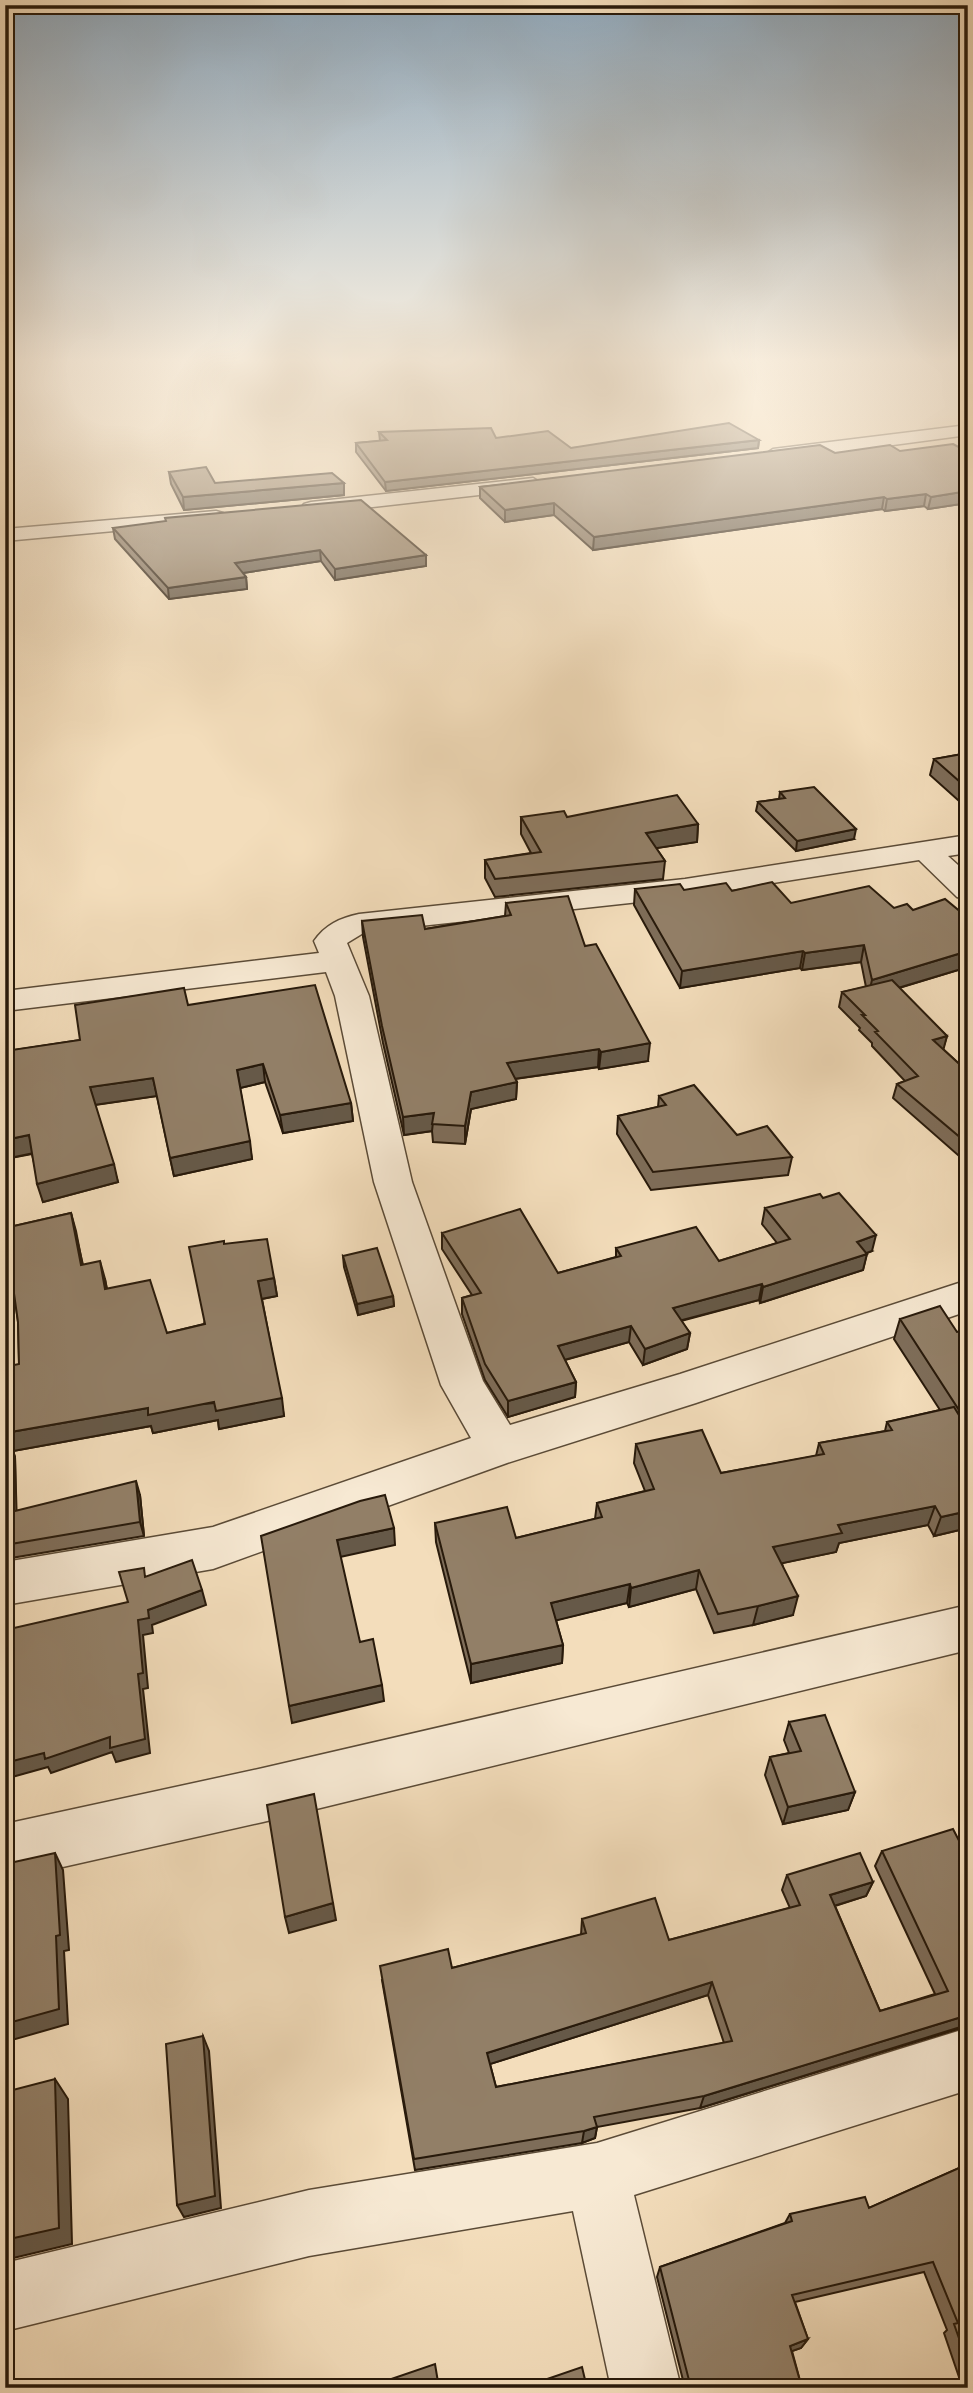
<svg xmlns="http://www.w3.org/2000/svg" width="973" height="2393" font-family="'Libre Caslon Text',serif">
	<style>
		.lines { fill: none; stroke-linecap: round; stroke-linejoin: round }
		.minor-casing { stroke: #5b4b37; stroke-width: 3 }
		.minor { fill: #f7e9d3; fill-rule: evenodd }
		.wall { fill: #7e6d59; stroke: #281a0b; stroke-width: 2; fill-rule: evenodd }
		.shaded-wall { fill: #665948; stroke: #281a0b; stroke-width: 2 }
		.building { fill: #927f67; stroke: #281a0b; stroke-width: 2; fill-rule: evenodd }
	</style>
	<rect width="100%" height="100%" fill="#f3ddbb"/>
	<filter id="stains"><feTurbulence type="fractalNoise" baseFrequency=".00286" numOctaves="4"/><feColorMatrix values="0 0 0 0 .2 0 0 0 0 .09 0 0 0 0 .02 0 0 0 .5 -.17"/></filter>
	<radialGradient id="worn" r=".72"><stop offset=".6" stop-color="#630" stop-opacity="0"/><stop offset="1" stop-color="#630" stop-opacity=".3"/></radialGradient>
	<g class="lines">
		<g class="minor-casing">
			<path id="minor" d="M 968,425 L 968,435 L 773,461 L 764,455 L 773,449 Z
				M 533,478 L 543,484 L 540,488 L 311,514 L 304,512 L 301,508 L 304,504 L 311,502 Z
				M 216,511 L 223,513 L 226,517 L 223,521 L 5,541 L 5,529 Z
				M 968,835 L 968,853 L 948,856 L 968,874 L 968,900 L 957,897 L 919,860 L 685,897 L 365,932 L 347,943 L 369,996 L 412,1182 L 483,1381 L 510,1425 L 680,1374 L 968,1280 L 968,1311 L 696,1403 L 507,1463 L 213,1569 L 5,1605 L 5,1562 L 213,1527 L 471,1438 L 441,1385 L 374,1182 L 335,996 L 326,972 L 5,1011 L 5,991 L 319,953 L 314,941 C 325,925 340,918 359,914 L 685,879 Z
				M 968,1605 L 968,1650 L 263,1822 L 5,1880 L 5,1824 L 263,1768 Z
				M 968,2028 L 968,2090 L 634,2195 L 681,2388 L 611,2388 L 573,2211 L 309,2256 L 5,2331 L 5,2263 L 309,2190 L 597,2143 Z"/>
		</g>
		<use href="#minor" class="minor"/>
	</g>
	<path class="wall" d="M 379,432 L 496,438 L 571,448 L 759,440 L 758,448 L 386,491 L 356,452 L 356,443 L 380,441 Z
		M 900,451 L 968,452 L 968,503 L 928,509 L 924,506 L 885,511 L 882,509 L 593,550 L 554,515 L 505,522 L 480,498 L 480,487 L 835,453 Z
		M 169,472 L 215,483 L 344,483 L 344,495 L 184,510 L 171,484 Z
		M 113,528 L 426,555 L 426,566 L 335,580 L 321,561 L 243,573 L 246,577 L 247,589 L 169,599 L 115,539 Z
		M 968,753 L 968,809 L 930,775 L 934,759 Z
		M 780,792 L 854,839 L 796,851 L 756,811 L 758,802 L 779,799 Z
		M 521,817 L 567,817 L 698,824 L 697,842 L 656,848 L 665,861 L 663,879 L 495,897 L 485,878 L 485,860 L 531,853 L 521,834 Z
		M 635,889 L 732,891 L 791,903 L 894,908 L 968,918 L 968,967 L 899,988 L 947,1036 L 943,1049 L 968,1072 L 968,1179 L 963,1174 L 966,1162 L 893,1098 L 897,1084 L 905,1081 L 872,1046 L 872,1043 L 859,1030 L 860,1028 L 839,1007 L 842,992 L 866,987 L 861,962 L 802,970 L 800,968 L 680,988 L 634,905 Z
		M 506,903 L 585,946 L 648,1061 L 599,1069 L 598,1067 L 515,1079 L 517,1082 L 516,1099 L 471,1109 L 465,1144 L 433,1142 L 432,1131 L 404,1135 L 383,1043 L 363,937 L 362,921 L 425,929 L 505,916 Z
		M 188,1005 L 351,1103 L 353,1121 L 283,1133 L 265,1082 L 240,1088 L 252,1159 L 174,1176 L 157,1096 L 95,1105 L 118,1182 L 43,1202 L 32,1154 L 5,1159 L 5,1026 L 7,1031 L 8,1051 L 80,1040 Z
		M 659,1096 L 737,1135 L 792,1157 L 788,1175 L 651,1190 L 617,1134 L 618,1116 L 658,1107 Z
		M 765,1208 L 872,1251 L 867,1253 L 863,1270 L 760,1303 L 759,1300 L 681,1321 L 690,1333 L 687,1349 L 643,1365 L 629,1342 L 565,1360 L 576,1382 L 575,1397 L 508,1417 L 485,1380 L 462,1314 L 462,1298 L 472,1295 L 442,1249 L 442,1233 L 558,1273 L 616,1257 L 616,1248 L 719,1261 L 777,1243 L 762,1224 Z
		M 71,1213 L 83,1265 L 105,1279 L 107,1289 L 167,1333 L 204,1324 L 224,1244 L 274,1278 L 277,1296 L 262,1299 L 284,1416 L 219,1429 L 218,1420 L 153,1433 L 151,1426 L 13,1451 L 15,1457 L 16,1511 L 140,1495 L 144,1536 L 5,1559 L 5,1384 L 13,1383 L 19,1364 L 18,1322 L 14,1291 L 5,1293 L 5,1228 Z
		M 343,1256 L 393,1296 L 394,1306 L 358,1315 L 344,1267 Z
		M 900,1319 L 957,1332 L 968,1330 L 968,1426 L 965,1426 L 968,1430 L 968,1528 L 934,1536 L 928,1525 L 839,1543 L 836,1552 L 782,1563 L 793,1615 L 753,1625 L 714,1633 L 696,1589 L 629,1607 L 627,1603 L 556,1620 L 563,1645 L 562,1663 L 471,1683 L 436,1542 L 435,1523 L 516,1538 L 595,1519 L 597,1503 L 645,1491 L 634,1463 L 636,1444 L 721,1473 L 816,1456 L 819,1443 L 885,1431 L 887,1422 L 940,1410 L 894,1339 Z
		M 789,1722 L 855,1792 L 848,1810 L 783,1824 L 765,1775 L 770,1757 L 789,1753 L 784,1740 Z
		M 882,1851 L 968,1858 L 968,2026 L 700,2108 L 597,2127 L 595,2138 L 582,2143 L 415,2170 L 382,1980 L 452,1968 L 581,1935 L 582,1919 L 669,1940 L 790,1908 L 782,1890 L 787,1875 L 873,1882 L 866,1896 L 835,1906 L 880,2011 L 935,1994 L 875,1866 ZM 708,1995 L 724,2043 L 496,2087 L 490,2064 Z
		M 968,2164 L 968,2388 L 960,2380 L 944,2333 L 947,2330 L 924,2272 L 795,2302 L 808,2339 L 801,2348 L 792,2351 L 802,2388 L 685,2388 L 657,2277 L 660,2267 L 785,2223 L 790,2214 L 869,2208 Z"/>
	<path class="shaded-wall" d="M 759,440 L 758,448 L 386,491 L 385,482 Z
		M 344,483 L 344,495 L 184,510 L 183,497 Z
		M 968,491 L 968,503 L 928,509 L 931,497 Z
		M 926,494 L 924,506 L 885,511 L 887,499 Z
		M 884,497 L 882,509 L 593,550 L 594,537 Z
		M 554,503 L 554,515 L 505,522 L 505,510 Z
		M 320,550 L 321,561 L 236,574 L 235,563 Z
		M 426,555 L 426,566 L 335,580 L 335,569 Z
		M 246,577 L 247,589 L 169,599 L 168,588 Z
		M 698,824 L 697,842 L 644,850 L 646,833 Z
		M 856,829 L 854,839 L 796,851 L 797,841 Z
		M 864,945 L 861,962 L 802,970 L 805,953 Z
		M 803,951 L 800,968 L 680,988 L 682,971 Z
		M 968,951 L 968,967 L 868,997 L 872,980 Z
		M 5,1026 L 7,1031 L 9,1069 L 5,1058 Z
		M 947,1036 L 943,1051 L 933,1040 Z
		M 650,1043 L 648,1061 L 599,1069 L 601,1052 Z
		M 599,1049 L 598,1067 L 506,1080 L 507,1063 Z
		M 263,1064 L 265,1082 L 240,1088 L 237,1070 Z
		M 153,1078 L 157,1096 L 94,1105 L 90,1087 Z
		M 517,1082 L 516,1099 L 471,1109 L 465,1144 L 465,1126 L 471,1092 Z
		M 351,1103 L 353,1121 L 283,1133 L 280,1115 Z
		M 434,1113 L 432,1131 L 404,1135 L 403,1117 Z
		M 29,1135 L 34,1153 L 5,1159 L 5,1140 Z
		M 250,1141 L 252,1159 L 174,1176 L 170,1158 Z
		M 114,1164 L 118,1182 L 43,1202 L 37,1184 Z
		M 71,1213 L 76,1231 L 86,1283 L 81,1265 Z
		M 876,1235 L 872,1251 L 853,1258 L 857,1242 Z
		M 867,1254 L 863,1270 L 760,1303 L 763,1287 Z
		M 100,1261 L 105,1279 L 110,1307 L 105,1289 Z
		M 11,1272 L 17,1291 L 5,1293 L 5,1274 Z
		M 274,1278 L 277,1296 L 261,1299 L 258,1281 Z
		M 762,1284 L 759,1300 L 671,1323 L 673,1308 Z
		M 393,1296 L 394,1306 L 358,1315 L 357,1304 Z
		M 631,1326 L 629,1342 L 557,1362 L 558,1346 Z
		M 690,1333 L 687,1349 L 643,1365 L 645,1349 Z
		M 576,1382 L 575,1397 L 508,1417 L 508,1401 Z
		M 282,1398 L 284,1416 L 219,1429 L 218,1420 L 153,1433 L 151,1426 L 13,1451 L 15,1457 L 17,1526 L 11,1512 L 5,1452 L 5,1433 L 148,1408 Z
		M 968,1408 L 968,1426 L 952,1429 L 959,1410 Z
		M 136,1481 L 140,1495 L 144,1536 L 140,1522 Z
		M 935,1506 L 928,1525 L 839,1543 L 836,1552 L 769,1566 L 773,1547 L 838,1525 Z
		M 968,1511 L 968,1528 L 934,1536 L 941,1517 Z
		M 394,1528 L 395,1545 L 340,1557 L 337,1540 Z
		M 699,1570 L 696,1589 L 629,1607 L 631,1588 Z
		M 630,1584 L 627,1603 L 550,1622 L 551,1603 Z
		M 202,1590 L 206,1605 L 152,1625 L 153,1633 L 143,1635 L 148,1688 L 143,1689 L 150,1753 L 116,1762 L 112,1752 L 51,1773 L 48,1767 L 5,1779 L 5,1763 L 138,1674 L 138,1620 L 148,1610 Z
		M 798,1596 L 793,1615 L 753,1625 L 758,1606 Z
		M 563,1645 L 562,1663 L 471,1683 L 471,1664 Z
		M 382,1685 L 384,1701 L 292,1723 L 289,1706 Z
		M 855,1792 L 848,1810 L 783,1824 L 788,1807 Z
		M 55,1853 L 63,1870 L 69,1950 L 64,1951 L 68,2024 L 5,2042 L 5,2024 L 56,1936 Z
		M 873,1882 L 866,1896 L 824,1909 L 830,1895 Z
		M 333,1903 L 336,1920 L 289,1933 L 285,1917 Z
		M 712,1982 L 708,1995 L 487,2065 L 487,2053 Z
		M 968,2015 L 967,2025 L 700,2108 L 704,2096 Z
		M 203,2036 L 209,2051 L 221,2208 L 184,2217 L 177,2205 Z
		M 55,2079 L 68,2099 L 72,2244 L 5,2260 L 5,2240 Z
		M 597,2127 L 595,2138 L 582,2143 L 584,2131 Z
		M 808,2339 L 801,2348 L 784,2354 L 790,2346 Z"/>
	<path class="building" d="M 729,423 L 759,440 L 385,482 L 356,443 L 387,440 L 379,432 L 491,428 L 496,438 L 548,431 L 571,448 Z
		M 953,444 L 968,452 L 968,491 L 931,497 L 926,494 L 887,499 L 884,497 L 594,537 L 554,503 L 505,510 L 480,487 L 820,445 L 835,453 L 890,445 L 900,451 Z
		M 206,467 L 215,483 L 332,473 L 344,483 L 183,497 L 169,472 Z
		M 361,500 L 426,555 L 335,569 L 320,550 L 235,563 L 246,577 L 168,588 L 113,528 L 166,521 L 165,518 Z
		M 968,753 L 968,789 L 934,759 Z
		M 814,787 L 856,829 L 797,841 L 758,802 L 785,798 L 780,792 Z
		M 677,795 L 698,824 L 646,833 L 665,861 L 495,879 L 485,860 L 541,852 L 521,817 L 564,811 L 567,817 Z
		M 772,882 L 791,903 L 869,886 L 894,908 L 907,904 L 913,910 L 945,899 L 968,918 L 968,951 L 872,980 L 864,945 L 805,953 L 803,951 L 682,971 L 635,889 L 680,884 L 684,890 L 726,883 L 732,891 Z
		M 568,896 L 585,946 L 596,944 L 650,1043 L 601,1052 L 599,1049 L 507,1063 L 517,1082 L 471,1092 L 465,1126 L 432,1124 L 434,1113 L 403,1117 L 382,1026 L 362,921 L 422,915 L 425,929 L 511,915 L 506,903 Z
		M 892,980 L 947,1036 L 933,1040 L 968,1072 L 968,1144 L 897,1084 L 918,1076 L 875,1032 L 878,1031 L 862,1015 L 865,1015 L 842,992 Z
		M 315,985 L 351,1103 L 280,1115 L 263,1064 L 237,1070 L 250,1141 L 170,1158 L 153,1078 L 90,1087 L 114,1164 L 37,1184 L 29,1135 L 5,1140 L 5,1051 L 80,1040 L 75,1005 L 184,988 L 188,1005 Z
		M 694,1085 L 737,1135 L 767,1126 L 792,1157 L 653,1172 L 618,1116 L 666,1105 L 659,1096 Z
		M 839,1193 L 876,1235 L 857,1242 L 867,1254 L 763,1287 L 762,1284 L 673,1308 L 690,1333 L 645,1349 L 631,1326 L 558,1346 L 576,1382 L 508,1401 L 485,1364 L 462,1298 L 481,1293 L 442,1233 L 520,1209 L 558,1273 L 621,1256 L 616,1248 L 696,1227 L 719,1261 L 790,1239 L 765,1208 L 820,1194 L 823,1198 Z
		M 71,1213 L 81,1265 L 100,1261 L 105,1289 L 150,1280 L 167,1333 L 205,1324 L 189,1247 L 224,1241 L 224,1244 L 267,1239 L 274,1278 L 258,1281 L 282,1398 L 216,1411 L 214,1402 L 148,1415 L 148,1408 L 5,1433 L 5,1384 L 13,1383 L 14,1365 L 19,1364 L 18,1322 L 11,1272 L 5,1274 L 5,1228 Z
		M 377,1248 L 393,1296 L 357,1304 L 343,1256 Z
		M 940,1306 L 957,1332 L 968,1330 L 968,1408 L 959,1410 L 900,1319 Z
		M 954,1407 L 968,1430 L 968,1511 L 941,1517 L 935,1506 L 838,1525 L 842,1533 L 773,1547 L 798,1596 L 758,1606 L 718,1614 L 699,1570 L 631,1588 L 630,1584 L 551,1603 L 563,1645 L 471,1664 L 435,1523 L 507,1507 L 516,1538 L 602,1517 L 597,1503 L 654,1489 L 636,1444 L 702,1430 L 721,1473 L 824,1454 L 819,1443 L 892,1430 L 887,1422 Z
		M 10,1443 L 11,1512 L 136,1481 L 140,1522 L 5,1545 L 5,1444 Z
		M 385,1495 L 394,1528 L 337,1540 L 360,1642 L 373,1639 L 382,1685 L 289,1706 L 261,1536 L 360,1501 Z
		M 192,1560 L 202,1590 L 148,1610 L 149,1618 L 138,1620 L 143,1673 L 138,1674 L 145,1739 L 110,1748 L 110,1737 L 45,1759 L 44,1753 L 5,1763 L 5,1630 L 128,1602 L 119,1572 L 144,1568 L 145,1577 Z
		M 825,1715 L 855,1792 L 788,1807 L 770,1757 L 801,1751 L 789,1722 Z
		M 314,1794 L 333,1903 L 285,1917 L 267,1805 Z
		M 953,1829 L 968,1858 L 968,2015 L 704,2096 L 594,2117 L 597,2127 L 584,2131 L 414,2159 L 380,1966 L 448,1949 L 452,1968 L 586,1933 L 582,1919 L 655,1898 L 669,1940 L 800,1905 L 787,1875 L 860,1853 L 873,1882 L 830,1895 L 880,2011 L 948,1991 L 882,1851 ZM 712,1982 L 732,2041 L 496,2087 L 487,2053 Z
		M 55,1853 L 60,1935 L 56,1936 L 59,2009 L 5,2024 L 5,1864 Z
		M 203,2036 L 215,2196 L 177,2205 L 166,2044 Z
		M 55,2079 L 59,2228 L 5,2240 L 5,2092 Z
		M 968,2164 L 968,2364 L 954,2324 L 958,2323 L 933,2262 L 792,2295 L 808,2339 L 790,2346 L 802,2388 L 691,2388 L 660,2267 L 792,2221 L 790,2214 L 865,2197 L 869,2208 Z
		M 435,2364 L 439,2388 L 365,2388 Z
		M 582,2367 L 587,2388 L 521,2388 Z
		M 968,2377 L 968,2388 L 942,2388 Z"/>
	<linearGradient id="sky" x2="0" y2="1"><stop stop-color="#91aabe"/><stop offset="0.52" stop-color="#faf0e0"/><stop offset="1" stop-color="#faf0e0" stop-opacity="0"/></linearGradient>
	<rect width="973" height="694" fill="url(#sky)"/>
	<rect width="973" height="2393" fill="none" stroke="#f3ddbb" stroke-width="28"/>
	<rect x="7" y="7" width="959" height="2379" fill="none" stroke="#281a0b" stroke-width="3.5"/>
	<rect x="14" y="14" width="945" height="2365" fill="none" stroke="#281a0b" stroke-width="2"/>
	<rect width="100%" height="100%" filter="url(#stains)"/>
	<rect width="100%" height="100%" fill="url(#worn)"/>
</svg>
